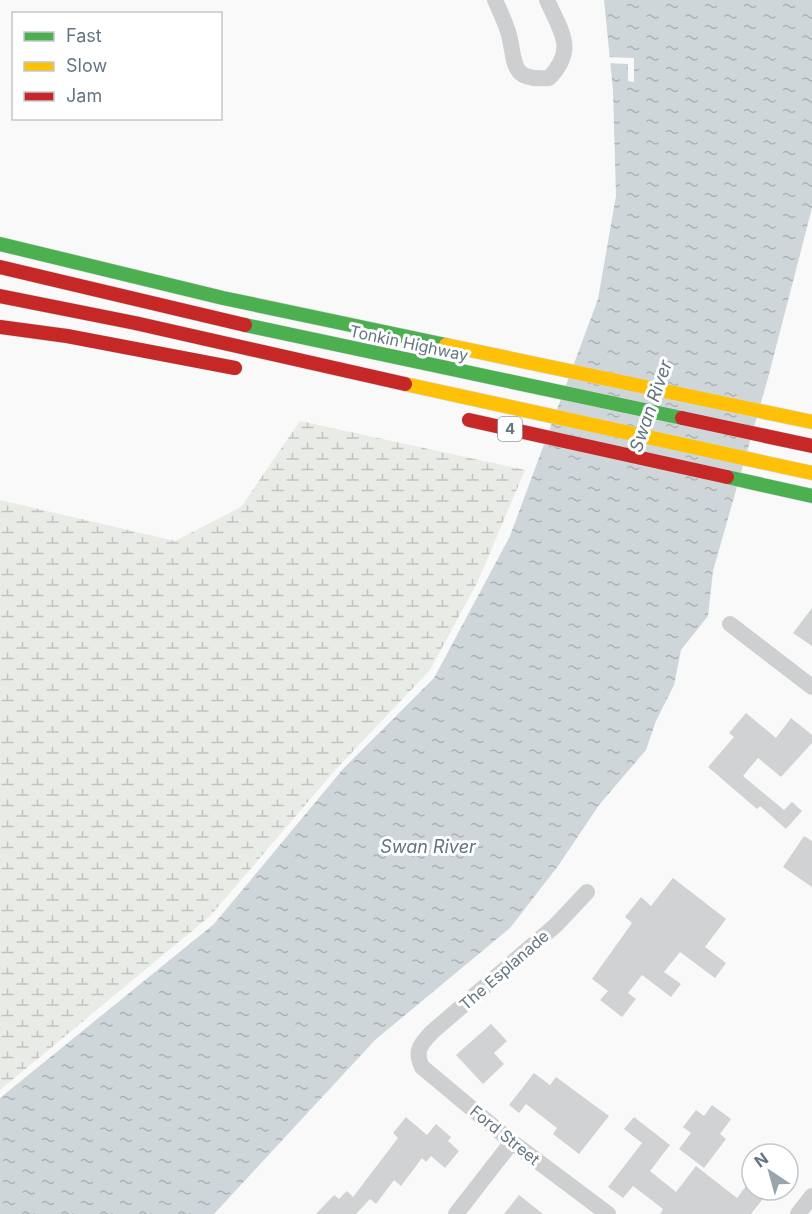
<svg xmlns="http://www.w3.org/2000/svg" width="812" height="1214" font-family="Inter,sans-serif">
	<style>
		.wetland { fill: url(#wetland-marsh) }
		.water { fill: url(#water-ripples) }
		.pier { fill: #f9f9f9 }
		.building { fill: #d0d2d3 }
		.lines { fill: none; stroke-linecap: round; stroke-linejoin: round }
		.fast-casing { stroke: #d5d6d6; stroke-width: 15 }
		.slow-casing { stroke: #d5d6d6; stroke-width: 15 }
		.jam-casing { stroke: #d5d6d6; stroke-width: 15 }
		.street { stroke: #cecfd0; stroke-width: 16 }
		.fast { stroke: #4caf50; stroke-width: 14 }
		.slow { stroke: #ffc107; stroke-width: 14 }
		.jam { stroke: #c62828; stroke-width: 14 }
		.labels { text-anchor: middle; stroke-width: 6; stroke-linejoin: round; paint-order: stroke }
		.shield { fill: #fff; stroke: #939fa8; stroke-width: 1.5 }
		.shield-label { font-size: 15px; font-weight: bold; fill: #657683 }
		.street-label { font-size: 16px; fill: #657683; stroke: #fff }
		.water-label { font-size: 18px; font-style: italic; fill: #60757c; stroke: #fff }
	</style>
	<defs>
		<pattern id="wetland-marsh" width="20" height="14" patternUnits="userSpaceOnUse" patternTransform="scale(1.5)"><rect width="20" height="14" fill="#e8ebe6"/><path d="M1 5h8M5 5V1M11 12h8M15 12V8" fill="none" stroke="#c0c3c0"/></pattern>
		<pattern id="water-ripples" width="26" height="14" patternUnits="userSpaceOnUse" patternTransform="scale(1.5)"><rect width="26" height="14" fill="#ced6d9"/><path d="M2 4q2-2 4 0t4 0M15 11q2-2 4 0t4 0" fill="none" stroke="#abb2b5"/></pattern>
	</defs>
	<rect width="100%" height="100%" fill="#f9f9f9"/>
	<path class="wetland" d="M 300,421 L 525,470 L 478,581 L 430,670 L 337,768 L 210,916 L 0,1090 L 0,500 L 175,541 L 241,507 Z"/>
	<path class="water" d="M 604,0 L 812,0 L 812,208 L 768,378 L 713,571 L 708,616 L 681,650 L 674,685 L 656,721 L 646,750 L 599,805 L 558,866 L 510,928 L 375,1040 L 214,1214 L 0,1214 L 0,1098 L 214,924 L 343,769 L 434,678 L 510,536 L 598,299 L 616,196 L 613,90 Z"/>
	<path class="pier" d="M 606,57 L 634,58 L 634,82 L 628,81 L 628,64 L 607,63 Z"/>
	<path class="building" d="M 812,608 L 812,646 L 793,633 Z
		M 746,713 L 776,738 L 791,718 L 812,735 L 812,743 L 781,777 L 758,758 L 743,776 L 784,810 L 792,802 L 802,811 L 786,829 L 760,806 L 757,809 L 708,767 L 734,737 L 729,733 Z
		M 804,836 L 812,841 L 812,887 L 783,867 Z
		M 673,878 L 726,919 L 705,947 L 726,963 L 715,978 L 680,952 L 664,972 L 681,984 L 671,997 L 642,975 L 628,993 L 636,999 L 622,1017 L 600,1000 L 608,991 L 592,979 L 632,923 L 625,917 L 641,897 L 651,906 Z
		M 491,1024 L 507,1041 L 494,1053 L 504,1064 L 483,1084 L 456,1055 Z
		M 534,1073 L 550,1085 L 556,1077 L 609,1116 L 579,1154 L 553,1134 L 557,1128 L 526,1104 L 519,1113 L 509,1105 Z
		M 712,1105 L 731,1119 L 720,1134 L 726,1139 L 704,1168 L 679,1149 L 691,1133 L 683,1127 L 696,1110 L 704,1116 Z
		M 406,1117 L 427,1135 L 436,1124 L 451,1137 L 448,1141 L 459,1151 L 445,1168 L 431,1156 L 426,1162 L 422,1158 L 401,1186 L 394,1180 L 376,1204 L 370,1199 L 356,1214 L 316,1214 L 334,1195 L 339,1199 L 347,1191 L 353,1197 L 398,1138 L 393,1133 Z
		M 634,1117 L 670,1145 L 650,1171 L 676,1192 L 696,1166 L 737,1198 L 752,1178 L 752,1190 L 770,1190 L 751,1214 L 660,1214 L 663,1209 L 633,1186 L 623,1198 L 608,1187 L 642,1143 L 624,1129 Z
		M 519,1195 L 543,1214 L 504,1214 Z"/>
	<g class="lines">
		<g class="fast-casing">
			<path id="fast" d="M 0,244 L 223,298 L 446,345
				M 245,325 L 682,418
				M 727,477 L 812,496"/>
		</g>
		<g class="slow-casing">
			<path id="slow" d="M 446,345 L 812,422
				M 405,384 L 812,473"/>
		</g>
		<g class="jam-casing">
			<path id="jam" d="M 0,267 L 245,325
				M 0,296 L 135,323 L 405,384
				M 0,327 L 67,336 L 235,368
				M 682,418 L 812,446
				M 469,420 L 727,477"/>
		</g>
		<path class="street" d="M 495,0 C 500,12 506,23 509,35 C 516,64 510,81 549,78 C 577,49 561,32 547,0
			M 730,624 L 812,687
			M 587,892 L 556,925 L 432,1032 C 421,1044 414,1050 422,1067 L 512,1142 L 608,1214
			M 456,1214 L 512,1142
			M 798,1214 L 812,1196"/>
		<use href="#fast" class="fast"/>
		<use href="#slow" class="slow"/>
		<use href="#jam" class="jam"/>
	</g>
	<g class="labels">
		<rect class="shield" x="498" y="417" width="24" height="24" rx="4.5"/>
		<g class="shield-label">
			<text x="510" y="434">4</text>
		</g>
		<g class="street-label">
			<text transform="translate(409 343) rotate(12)" y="6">Tonkin Highway</text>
			<text transform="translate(504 970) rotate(-41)" y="6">The Esplanade</text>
			<text transform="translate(505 1135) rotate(39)" y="6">Ford Street</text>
		</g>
		<g class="water-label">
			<text transform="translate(651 406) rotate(-71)" y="6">Swan River</text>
			<text x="428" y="853">Swan River</text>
		</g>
	</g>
	<rect x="12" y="12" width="210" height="108" fill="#ffffff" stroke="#c1c8cd" stroke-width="1.5"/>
	<rect x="24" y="32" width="30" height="9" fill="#4caf50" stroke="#c1c8cd" stroke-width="1.5"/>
	<text x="66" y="42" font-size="18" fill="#657683">Fast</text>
	<rect x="24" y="62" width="30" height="9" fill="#ffc107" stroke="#c1c8cd" stroke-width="1.5"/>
	<text x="66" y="72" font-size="18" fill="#657683">Slow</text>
	<rect x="24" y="92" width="30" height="9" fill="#c62828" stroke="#c1c8cd" stroke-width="1.5"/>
	<text x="66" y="102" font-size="18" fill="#657683">Jam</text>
	<g transform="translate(770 1172) rotate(324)"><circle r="28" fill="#ffffff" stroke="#c1c8cd" stroke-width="1.5"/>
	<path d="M0-4.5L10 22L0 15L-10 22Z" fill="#99a4ac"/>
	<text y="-9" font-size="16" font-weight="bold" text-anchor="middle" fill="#657683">N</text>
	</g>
</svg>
